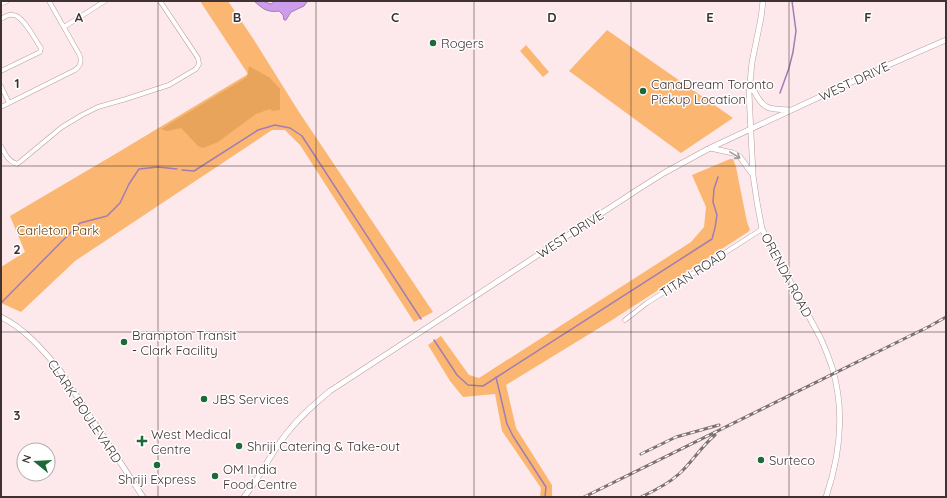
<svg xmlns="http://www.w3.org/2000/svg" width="947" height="498" font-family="Quicksand,sans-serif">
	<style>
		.green { fill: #fbb771 }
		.forest { fill: #e8a45b }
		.water { fill: #cd9cea; stroke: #a27cb3 }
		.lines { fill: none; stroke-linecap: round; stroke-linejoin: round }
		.stream { stroke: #a27cb3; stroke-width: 1.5 }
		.minor-casing { stroke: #ba9ca0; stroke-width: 5 }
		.tertiary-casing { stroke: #ba9ca0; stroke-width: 6 }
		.secondary-casing { stroke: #ba9ca0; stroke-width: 6 }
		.minor { stroke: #fff; stroke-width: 4 }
		.tertiary { stroke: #fff; stroke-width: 5 }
		.secondary { stroke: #fff; stroke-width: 5.5 }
		.rail-casing { stroke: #7f7072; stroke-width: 3 }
		.rail { stroke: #fff; stroke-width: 1.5; stroke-dasharray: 4.5; stroke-linecap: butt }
		.oneway { stroke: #9f989a }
		.grid { fill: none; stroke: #3f3234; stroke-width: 1; stroke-opacity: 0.55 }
		.poi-dot { fill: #1d6938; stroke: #fff; stroke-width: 1.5 }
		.labels { text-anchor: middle; stroke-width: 3; stroke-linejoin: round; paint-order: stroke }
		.poi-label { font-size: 13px; fill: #3f3234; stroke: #fff; text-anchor: start }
		.street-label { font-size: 13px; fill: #3f3234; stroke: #fff }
		.park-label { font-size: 13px; fill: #6a3e02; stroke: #fff }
		.grid-label { font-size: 13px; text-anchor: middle; font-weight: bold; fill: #3f3234; stroke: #fff; stroke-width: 3; stroke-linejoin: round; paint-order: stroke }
	</style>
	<rect width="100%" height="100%" fill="#fde9eb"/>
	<path class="green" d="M 200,1 L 228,1 L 254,40 L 299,112 L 433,312 L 414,322 L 300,145 L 285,130 L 272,130 L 75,261 L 21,312 L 1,303 L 1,267 L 25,252 L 10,216 L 117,153 L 248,74 Z
		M 607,30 L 733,118 L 681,153 L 569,71 Z
		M 526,45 L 549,72 L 543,77 L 520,51 Z
		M 730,159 L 733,159 L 736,167 L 747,222 L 750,230 L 748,232 L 609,322 L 506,385 L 516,428 L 552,485 L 552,497 L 540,497 L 541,488 L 502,431 L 495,394 L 463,397 L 450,381 L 428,345 L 441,336 L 469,375 L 479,378 L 691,242 L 704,227 L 706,207 L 692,175 Z"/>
	<path class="forest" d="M 249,66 L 270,78 L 280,89 L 280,110 L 272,111 L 270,109 L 256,114 L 218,142 L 203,148 L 198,146 L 181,128 L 167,131 L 161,129 L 247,77 Z"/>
	<path class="water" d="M 254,1 L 262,1 L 271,4 L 274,2 L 274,1 L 307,1 L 307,2 L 304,6 L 291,12 L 286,20 L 284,20 L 283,15 L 279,11 C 267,13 262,8 254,1 Z"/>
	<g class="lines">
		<path class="stream" d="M 780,93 L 789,68 L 793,52 L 796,31 L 792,1
			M 182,170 L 194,171 L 258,130 L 275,125 L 290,128 L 302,136 L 421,319
			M 2,302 L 80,223 L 107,216 L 120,203 L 129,184 L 139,169 L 158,167 L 177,169
			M 434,340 L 457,375 L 468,385 L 483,386 L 712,239 L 715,228 L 717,215 L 713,202 L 714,189 L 718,177
			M 496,377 L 507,424 L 513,436 L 546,487 L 545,497"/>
		<g class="minor-casing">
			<path id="minor" d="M 1,19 C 4,17 9,14 13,15 C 23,15 35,40 41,48 L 40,52 L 1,71
				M 64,27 L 105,1
				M 1,86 L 9,103
				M 1,107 L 75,70 C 81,66 82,60 79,54 L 49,1
				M 1,146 C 5,154 8,161 17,164 L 21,161 L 62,127 L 82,115 L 98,107 L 126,99 L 169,85 L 196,69 L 199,64 L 198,58 L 160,1
				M 625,320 L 647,303 L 762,229"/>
		</g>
		<g class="tertiary-casing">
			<path id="tertiary" d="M 763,1 L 761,18 L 752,62 L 749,93 L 753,175 L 757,202 L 762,229 L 821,339 C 825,348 829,358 832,367 C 845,410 840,456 826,497
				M 750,84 C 764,109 763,109 791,110
				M 710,148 L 733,153 L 740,157 L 753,175
				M 1,317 C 25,329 42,349 59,369 L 143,497
				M 244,497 C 258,480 268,459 281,441 C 295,421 312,406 330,391 L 448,314 L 637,190 L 664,173 L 710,148 L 886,66 L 946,40"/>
		</g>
		<g class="secondary-casing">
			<path id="secondary" d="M 1,3 L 6,1"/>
		</g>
		<use href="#minor" class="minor"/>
		<use href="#tertiary" class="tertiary"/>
		<use href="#secondary" class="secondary"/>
		<g class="rail-casing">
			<path id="rail" d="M 641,454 L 676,437 L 719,425
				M 584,497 L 930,326 L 946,317
				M 641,497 C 654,491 668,484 679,474 C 692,462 701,447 715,435"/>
		</g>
		<use href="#rail" class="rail"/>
	</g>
	<defs><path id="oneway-shaft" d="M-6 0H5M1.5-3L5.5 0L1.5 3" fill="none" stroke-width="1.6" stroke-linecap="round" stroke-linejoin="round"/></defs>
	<use class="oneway" href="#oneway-shaft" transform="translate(735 155) rotate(32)"/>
	<path class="grid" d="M 158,1 L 158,497M 316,1 L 316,497M 474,1 L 474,497M 631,1 L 631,497M 789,1 L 789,497M 1,166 L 946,166M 1,332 L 946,332"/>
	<g class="poi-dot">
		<circle cx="433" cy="43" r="4"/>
		<circle cx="643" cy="91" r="4"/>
		<circle cx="124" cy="342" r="4"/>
		<circle cx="204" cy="399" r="4"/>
		<path d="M140 435h4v4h4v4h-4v4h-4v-4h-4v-4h4z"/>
		<circle cx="239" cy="446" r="4"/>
		<circle cx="761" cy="460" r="4"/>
		<circle cx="157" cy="465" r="4"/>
		<circle cx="215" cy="476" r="4"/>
	</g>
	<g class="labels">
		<g class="poi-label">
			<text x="441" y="48">Rogers</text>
			<text x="651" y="89">CanaDream Toronto<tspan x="651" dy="15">Pickup Location</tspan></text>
			<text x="132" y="340">Brampton Transit<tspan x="132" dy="15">- Clark Facility</tspan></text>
			<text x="212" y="404">JBS Services</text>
			<text x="151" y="439">West Medical<tspan x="151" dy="15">Centre</tspan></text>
			<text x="247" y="451">Shriji Catering &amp; Take-out</text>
			<text x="769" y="465">Surteco</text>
			<text x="223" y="474">OM India<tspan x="223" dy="15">Food Centre</tspan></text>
			<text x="157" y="484" text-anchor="middle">Shriji Express</text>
		</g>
		<g class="street-label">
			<text transform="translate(854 81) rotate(-25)" y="5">WEST DRIVE</text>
			<text transform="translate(570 234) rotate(-33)" y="5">WEST DRIVE</text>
			<text transform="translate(693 273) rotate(-33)" y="5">TITAN ROAD</text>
			<text transform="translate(787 275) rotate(62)" y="5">ORENDA ROAD</text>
			<text transform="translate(85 411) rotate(56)" y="5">CLARK BOULEVARD</text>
		</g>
		<g class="park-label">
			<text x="58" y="235">Carleton Park</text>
		</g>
	</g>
	<g class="grid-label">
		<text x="79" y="22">A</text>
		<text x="237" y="22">B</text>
		<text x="395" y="22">C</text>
		<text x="552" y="22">D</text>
		<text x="710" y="22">E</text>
		<text x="868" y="22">F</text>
		<text x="17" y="88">1</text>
		<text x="17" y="254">2</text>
		<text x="17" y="420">3</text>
	</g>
	<rect width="947" height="498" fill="none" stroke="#3f3234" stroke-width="4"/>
	<g transform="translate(36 462) rotate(288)"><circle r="19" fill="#ffffff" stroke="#b2adae"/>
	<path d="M0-3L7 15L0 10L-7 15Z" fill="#1d6938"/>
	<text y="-6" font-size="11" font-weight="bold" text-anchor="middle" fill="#3f3234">N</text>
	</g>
</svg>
